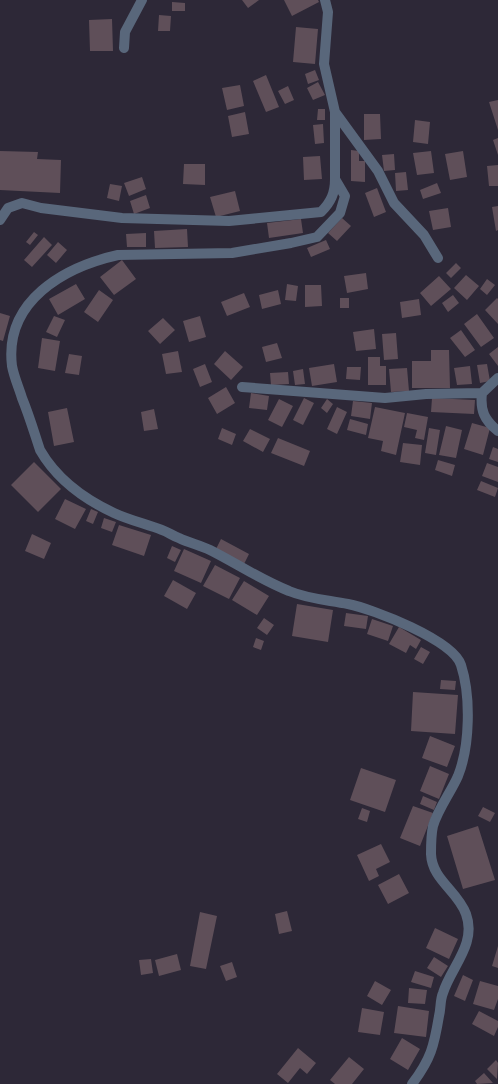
<svg xmlns="http://www.w3.org/2000/svg" width="498" height="1084" font-family="Lato,sans-serif">
	<style>
		.building { fill: #5f4f59 }
		.lines { fill: none; stroke-linecap: round; stroke-linejoin: round }
		.minor { stroke: #59677b; stroke-width: 10 }
	</style>
	<rect width="100%" height="100%" fill="#2d2837"/>
	<path class="building" d="M 242,0 L 259,0 L 248,8 Z
		M 284,0 L 318,0 L 319,2 L 292,16 Z
		M 172,2 L 185,3 L 185,11 L 172,11 Z
		M 159,15 L 171,16 L 170,31 L 158,31 Z
		M 112,19 L 113,51 L 90,51 L 89,20 Z
		M 296,27 L 318,29 L 315,64 L 293,62 Z
		M 315,70 L 319,80 L 308,84 L 305,74 Z
		M 266,75 L 279,107 L 266,112 L 253,81 Z
		M 318,82 L 325,95 L 313,100 L 307,88 Z
		M 240,85 L 244,106 L 227,110 L 222,88 Z
		M 288,86 L 294,100 L 285,104 L 278,91 Z
		M 498,100 L 498,130 L 489,102 Z
		M 318,109 L 325,109 L 325,120 L 317,120 Z
		M 245,112 L 249,134 L 232,137 L 228,116 Z
		M 364,114 L 380,114 L 381,139 L 364,140 Z
		M 415,120 L 430,122 L 428,144 L 413,142 Z
		M 323,124 L 324,143 L 315,144 L 313,125 Z
		M 498,138 L 498,155 L 493,140 Z
		M 351,150 L 359,151 L 359,161 L 365,161 L 365,182 L 351,181 Z
		M 0,151 L 38,152 L 37,159 L 61,160 L 60,193 L 0,190 Z
		M 431,151 L 434,173 L 417,175 L 413,153 Z
		M 463,151 L 467,177 L 450,180 L 445,154 Z
		M 394,154 L 395,170 L 384,171 L 382,155 Z
		M 320,156 L 322,179 L 304,180 L 303,157 Z
		M 184,164 L 205,164 L 205,185 L 183,184 Z
		M 498,165 L 498,186 L 489,186 L 487,166 Z
		M 406,172 L 408,190 L 396,191 L 395,173 Z
		M 142,177 L 146,189 L 129,196 L 124,183 Z
		M 437,183 L 441,193 L 423,199 L 420,190 Z
		M 110,184 L 122,186 L 119,201 L 107,198 Z
		M 377,188 L 386,212 L 374,217 L 365,193 Z
		M 235,191 L 240,211 L 216,217 L 210,197 Z
		M 146,195 L 150,208 L 134,214 L 130,201 Z
		M 498,206 L 498,230 L 496,231 L 492,207 Z
		M 448,208 L 451,227 L 433,230 L 429,211 Z
		M 342,218 L 351,226 L 337,241 L 328,233 Z
		M 301,219 L 303,233 L 269,238 L 267,223 Z
		M 187,229 L 188,247 L 155,248 L 154,231 Z
		M 34,232 L 38,235 L 30,245 L 26,242 Z
		M 146,233 L 146,247 L 127,247 L 126,234 Z
		M 44,237 L 52,245 L 32,267 L 24,260 Z
		M 326,240 L 330,249 L 311,257 L 307,248 Z
		M 58,242 L 67,250 L 56,263 L 47,255 Z
		M 122,260 L 136,279 L 114,295 L 100,277 Z
		M 456,263 L 461,268 L 451,278 L 446,273 Z
		M 366,273 L 368,289 L 347,293 L 344,276 Z
		M 466,275 L 479,286 L 467,300 L 454,288 Z
		M 439,276 L 451,289 L 431,306 L 420,293 Z
		M 487,279 L 495,285 L 487,295 L 480,289 Z
		M 76,284 L 85,299 L 58,315 L 49,299 Z
		M 287,284 L 298,286 L 296,301 L 285,300 Z
		M 305,285 L 321,285 L 322,306 L 305,307 Z
		M 99,290 L 113,300 L 98,322 L 84,312 Z
		M 278,290 L 281,304 L 262,309 L 259,295 Z
		M 244,293 L 250,307 L 227,316 L 221,302 Z
		M 453,295 L 459,303 L 448,312 L 442,303 Z
		M 340,298 L 349,298 L 349,308 L 340,308 Z
		M 497,298 L 498,299 L 498,324 L 485,310 Z
		M 419,299 L 421,315 L 402,318 L 400,302 Z
		M 0,313 L 10,316 L 3,341 L 0,340 Z
		M 477,314 L 494,338 L 481,347 L 464,324 Z
		M 54,316 L 65,320 L 57,337 L 46,332 Z
		M 200,316 L 206,337 L 189,342 L 183,321 Z
		M 163,318 L 175,330 L 160,344 L 148,331 Z
		M 374,329 L 376,349 L 356,351 L 353,332 Z
		M 461,330 L 475,350 L 465,357 L 450,338 Z
		M 396,333 L 398,359 L 384,360 L 382,334 Z
		M 42,338 L 60,341 L 55,371 L 38,368 Z
		M 277,343 L 282,358 L 266,362 L 262,347 Z
		M 498,347 L 498,366 L 489,354 Z
		M 431,350 L 449,350 L 450,388 L 412,388 L 412,361 L 431,361 Z
		M 178,351 L 182,372 L 166,374 L 162,354 Z
		M 225,351 L 243,367 L 231,380 L 214,364 Z
		M 69,354 L 82,356 L 79,375 L 65,373 Z
		M 368,357 L 380,357 L 380,366 L 386,366 L 386,385 L 368,385 Z
		M 205,364 L 212,382 L 200,387 L 193,369 Z
		M 334,364 L 337,382 L 312,386 L 309,368 Z
		M 487,364 L 490,381 L 480,383 L 477,365 Z
		M 470,366 L 472,384 L 457,385 L 454,368 Z
		M 347,367 L 361,367 L 360,380 L 346,379 Z
		M 407,368 L 409,391 L 391,392 L 389,369 Z
		M 303,369 L 305,384 L 295,385 L 293,371 Z
		M 288,372 L 289,384 L 271,385 L 270,373 Z
		M 226,387 L 235,403 L 217,414 L 208,398 Z
		M 251,393 L 269,396 L 267,410 L 249,408 Z
		M 304,398 L 314,403 L 303,425 L 293,420 Z
		M 432,398 L 475,400 L 474,414 L 431,412 Z
		M 279,399 L 293,406 L 282,427 L 268,420 Z
		M 327,399 L 333,404 L 327,413 L 321,408 Z
		M 353,401 L 372,403 L 370,419 L 351,416 Z
		M 337,407 L 347,412 L 337,434 L 327,429 Z
		M 375,407 L 405,413 L 396,455 L 381,451 L 383,441 L 368,438 Z
		M 67,408 L 74,442 L 54,446 L 48,412 Z
		M 154,409 L 158,429 L 144,431 L 141,412 Z
		M 407,413 L 428,417 L 424,440 L 415,438 L 417,430 L 404,427 Z
		M 350,419 L 368,424 L 366,435 L 347,430 Z
		M 472,423 L 490,428 L 483,455 L 464,449 Z
		M 446,426 L 462,430 L 456,458 L 439,455 Z
		M 222,428 L 236,434 L 232,445 L 218,439 Z
		M 429,428 L 440,430 L 436,455 L 425,453 Z
		M 250,429 L 270,439 L 263,452 L 243,441 Z
		M 278,438 L 310,451 L 304,466 L 271,453 Z
		M 403,443 L 422,445 L 420,465 L 400,462 Z
		M 493,447 L 498,449 L 498,462 L 489,459 Z
		M 438,460 L 455,465 L 452,476 L 435,470 Z
		M 34,462 L 61,489 L 38,512 L 11,485 Z
		M 487,463 L 498,467 L 498,482 L 482,476 Z
		M 481,481 L 498,488 L 495,497 L 477,490 Z
		M 65,499 L 86,509 L 75,529 L 55,519 Z
		M 91,509 L 98,512 L 93,524 L 86,521 Z
		M 104,518 L 116,522 L 112,532 L 101,528 Z
		M 119,525 L 151,535 L 144,556 L 112,545 Z
		M 32,534 L 51,543 L 44,559 L 25,551 Z
		M 221,539 L 249,554 L 244,564 L 216,549 Z
		M 172,546 L 181,550 L 175,562 L 167,558 Z
		M 184,549 L 211,561 L 201,583 L 174,571 Z
		M 215,565 L 240,578 L 229,599 L 203,586 Z
		M 173,580 L 196,593 L 187,609 L 164,596 Z
		M 244,581 L 269,596 L 257,615 L 232,600 Z
		M 297,604 L 333,610 L 328,642 L 292,636 Z
		M 346,613 L 368,616 L 366,629 L 344,626 Z
		M 264,618 L 274,625 L 267,635 L 257,628 Z
		M 372,619 L 393,626 L 388,641 L 367,634 Z
		M 399,627 L 421,640 L 416,649 L 410,645 L 406,653 L 389,644 Z
		M 256,638 L 264,641 L 261,650 L 253,647 Z
		M 421,647 L 430,652 L 423,664 L 414,659 Z
		M 441,680 L 456,681 L 455,690 L 440,689 Z
		M 413,692 L 458,695 L 455,734 L 411,731 Z
		M 430,736 L 455,746 L 447,767 L 422,758 Z
		M 430,766 L 449,774 L 439,799 L 420,791 Z
		M 361,768 L 396,780 L 385,812 L 350,800 Z
		M 423,796 L 437,802 L 434,810 L 420,804 Z
		M 413,806 L 433,813 L 420,846 L 400,838 Z
		M 483,807 L 495,813 L 490,822 L 478,816 Z
		M 362,808 L 370,811 L 367,822 L 358,819 Z
		M 478,826 L 495,880 L 463,889 L 447,836 Z
		M 381,844 L 390,862 L 376,869 L 379,876 L 369,881 L 357,855 Z
		M 399,874 L 409,893 L 388,904 L 378,885 Z
		M 287,911 L 292,931 L 279,934 L 275,914 Z
		M 200,912 L 217,916 L 206,969 L 190,966 Z
		M 435,928 L 458,939 L 449,959 L 426,948 Z
		M 498,946 L 498,968 L 492,966 Z
		M 177,954 L 181,970 L 159,976 L 155,960 Z
		M 434,957 L 448,966 L 441,977 L 427,968 Z
		M 151,959 L 153,973 L 141,975 L 139,960 Z
		M 232,962 L 237,977 L 226,981 L 220,966 Z
		M 415,971 L 434,977 L 431,988 L 411,982 Z
		M 463,975 L 473,980 L 465,1001 L 454,996 Z
		M 375,981 L 391,990 L 382,1005 L 367,996 Z
		M 480,981 L 498,986 L 498,999 L 494,1010 L 473,1004 Z
		M 409,988 L 427,990 L 425,1004 L 408,1003 Z
		M 398,1006 L 429,1011 L 426,1037 L 394,1033 Z
		M 362,1008 L 384,1012 L 380,1035 L 358,1032 Z
		M 479,1011 L 498,1021 L 498,1027 L 494,1036 L 472,1024 Z
		M 402,1038 L 420,1049 L 408,1070 L 390,1059 Z
		M 298,1048 L 316,1063 L 307,1074 L 300,1068 L 288,1083 L 277,1074 Z
		M 349,1057 L 364,1069 L 352,1084 L 335,1084 L 330,1080 Z
		M 496,1060 L 498,1063 L 497,1079 L 487,1069 Z
		M 484,1073 L 493,1083 L 477,1084 L 475,1081 Z"/>
	<g class="lines">
		<path class="minor" d="M 325,0 L 328,12 L 324,64 L 335,112 L 335,179 L 345,196 L 340,213 L 317,237 L 291,243 L 232,253 L 118,255 C 64,267 4,301 12,366 C 14,377 19,388 22,398 C 29,415 34,432 40,450 C 56,478 84,499 114,513 C 129,520 146,524 162,530 C 168,532 173,536 179,538 C 189,543 200,545 210,550 C 236,563 261,580 289,591 C 308,599 328,600 348,604 C 373,609 453,640 461,665 C 471,696 470,746 458,776 C 451,792 438,809 433,826 C 431,835 431,846 431,854 C 432,880 458,891 466,914 C 477,944 451,967 443,993 C 440,1000 441,1008 439,1016 C 434,1046 431,1059 412,1084
			M 124,48 L 125,32 L 142,0
			M 335,112 L 378,171 L 394,203 L 424,235 L 438,258
			M 0,220 L 8,208 L 22,203 L 41,208 L 122,218 L 229,221 L 321,212 C 331,202 335,193 335,179
			M 498,378 L 482,393 C 480,410 484,420 498,431
			M 242,387 L 385,398 L 426,394 L 482,393"/>
	</g>
</svg>
